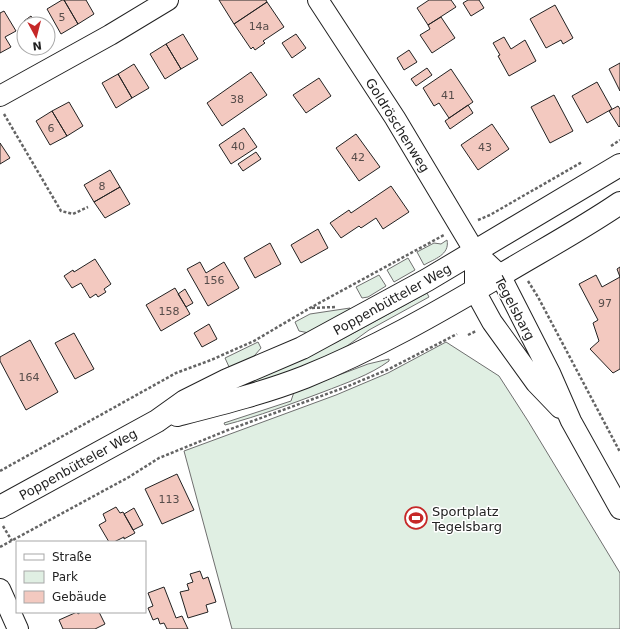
<svg xmlns="http://www.w3.org/2000/svg" width="620" height="629" font-family="'DejaVu Sans',sans-serif">
	<style>
		.green { fill: #e0efe3; stroke: #6f6f6f }
		.building { fill: #f3c9c0; stroke: #222 }
		.lines { fill: none; stroke-linecap: round; stroke-linejoin: round }
		.minor-casing { stroke: #222; stroke-width: 22 }
		.major-casing { stroke: #222; stroke-width: 24 }
		.path { stroke: #646464; stroke-width: 2.5; stroke-dasharray: 3 2; stroke-linecap: butt }
		.minor { stroke: #fff; stroke-width: 20 }
		.major { stroke: #fff; stroke-width: 22 }
		.labels { text-anchor: middle; stroke-width: 3; stroke-linejoin: round; paint-order: stroke }
		.number-label { font-size: 11px; fill: #564c4a }
		.street-label { font-size: 13px; fill: #222; stroke: #fff }
		.poi-label { font-size: 13px; fill: #222; stroke: #fff; text-anchor: start }
	</style>
	<rect width="100%" height="100%" fill="#fff"/>
	<path class="green" d="M 447,240 C 450,255 434,259 424,265 L 417,252 L 434,243 L 441,244 Z
		M 408,258 L 415,270 L 394,282 L 387,270 Z
		M 379,275 L 386,286 L 368,297 L 362,298 L 356,287 Z
		M 427,293 L 429,297 L 369,330 L 347,346 L 325,358 L 299,368 L 235,390 L 234,388 L 281,368 L 337,342 Z
		M 350,308 L 350,311 L 309,333 L 299,331 L 295,322 L 310,314 Z
		M 258,342 L 261,348 L 249,362 L 230,369 L 225,358 Z
		M 446,342 L 499,376 L 528,421 L 620,573 L 620,629 L 232,629 L 184,451 L 336,395 L 388,373 Z
		M 389,359 L 389,361 C 370,375 346,383 323,392 C 291,404 259,416 225,425 L 224,423 L 291,401 L 294,392 L 368,364 Z"/>
	<path class="building" d="M 62,0 L 64,0 L 78,24 L 61,34 L 47,9 Z
		M 64,0 L 86,0 L 94,14 L 78,24 Z
		M 219,0 L 266,0 L 267,2 L 234,24 Z
		M 429,0 L 451,0 L 456,7 L 428,25 L 417,8 Z
		M 468,0 L 479,0 L 484,8 L 471,16 L 463,3 Z
		M 267,2 L 284,27 L 263,41 L 265,43 L 255,50 L 253,47 L 251,49 L 234,24 Z
		M 555,5 L 573,38 L 563,44 L 561,40 L 546,48 L 530,19 Z
		M 4,11 L 16,31 L 5,37 L 11,47 L 0,53 L 0,13 Z
		M 31,16 L 36,24 L 26,24 L 24,21 Z
		M 441,17 L 455,38 L 432,53 L 420,35 L 430,29 L 428,25 Z
		M 183,34 L 198,59 L 181,69 L 166,44 Z
		M 296,34 L 306,48 L 292,58 L 282,43 Z
		M 504,37 L 511,49 L 525,40 L 536,61 L 509,76 L 498,56 L 500,55 L 493,43 Z
		M 166,44 L 181,69 L 165,79 L 150,54 Z
		M 409,50 L 417,62 L 404,70 L 397,58 Z
		M 620,63 L 620,91 L 609,69 Z
		M 134,64 L 149,88 L 132,98 L 118,74 Z
		M 427,68 L 432,75 L 416,86 L 411,79 Z
		M 451,69 L 473,102 L 449,118 L 439,103 L 434,106 L 423,88 Z
		M 251,72 L 267,95 L 222,126 L 207,103 Z
		M 118,74 L 132,98 L 116,108 L 102,83 Z
		M 319,78 L 331,96 L 306,113 L 293,95 Z
		M 597,82 L 612,109 L 587,123 L 572,96 Z
		M 554,95 L 573,131 L 550,143 L 531,107 Z
		M 69,102 L 83,126 L 67,136 L 52,111 Z
		M 468,105 L 473,113 L 450,129 L 445,121 Z
		M 618,106 L 620,109 L 620,126 L 619,127 L 609,111 Z
		M 52,111 L 67,136 L 50,145 L 36,121 Z
		M 492,124 L 509,149 L 478,170 L 461,145 Z
		M 244,128 L 257,147 L 231,164 L 219,145 Z
		M 356,134 L 380,167 L 359,181 L 336,148 Z
		M 0,143 L 10,158 L 0,164 Z
		M 256,152 L 261,159 L 243,171 L 238,164 Z
		M 110,170 L 120,187 L 94,202 L 84,185 Z
		M 391,186 L 409,212 L 383,229 L 376,218 L 361,228 L 359,226 L 341,238 L 330,223 L 349,210 L 351,213 Z
		M 120,187 L 130,204 L 105,218 L 94,202 Z
		M 318,229 L 328,248 L 301,263 L 291,245 Z
		M 270,243 L 281,264 L 255,278 L 244,258 Z
		M 95,259 L 111,284 L 104,289 L 106,292 L 98,297 L 96,294 L 90,298 L 81,283 L 72,288 L 64,276 L 73,270 L 74,272 Z
		M 200,262 L 206,273 L 224,262 L 239,288 L 208,306 L 187,269 Z
		M 620,267 L 620,369 L 613,373 L 590,349 L 599,341 L 593,323 L 598,320 L 579,284 L 596,275 L 602,287 L 620,277 L 617,269 Z
		M 175,288 L 190,314 L 161,331 L 146,305 Z
		M 185,289 L 193,303 L 186,307 L 178,294 Z
		M 209,324 L 217,339 L 202,347 L 194,333 Z
		M 74,333 L 94,369 L 75,379 L 55,343 Z
		M 30,340 L 58,392 L 26,410 L 0,361 L 0,357 Z
		M 177,474 L 194,510 L 162,524 L 145,489 Z
		M 116,507 L 120,513 L 123,512 L 135,533 L 124,539 L 124,537 L 114,542 L 109,542 L 99,525 L 106,521 L 103,514 Z
		M 134,508 L 143,525 L 133,530 L 124,514 Z
		M 200,571 L 203,579 L 208,577 L 216,602 L 206,605 L 208,612 L 188,618 L 180,592 L 189,590 L 187,584 L 193,582 L 190,574 Z
		M 164,587 L 176,618 L 182,616 L 188,629 L 167,629 L 164,623 L 160,624 L 158,618 L 153,620 L 148,608 L 153,606 L 148,593 Z
		M 77,612 L 78,614 L 81,612 L 99,612 L 105,624 L 95,629 L 63,629 L 59,620 Z"/>
	<g class="lines">
		<g class="minor-casing">
			<path id="minor" d="M 318,0 L 395,118 L 475,252 L 500,275 L 550,373 L 571,421 L 620,509
				M 0,96 L 110,35 L 168,0
				M 475,252 L 475,291 L 492,322 L 536,383 L 560,408
				M 0,589 L 18,629"/>
		</g>
		<g class="major-casing">
			<path id="major" d="M 177,415 C 220,404 264,393 305,377 C 374,349 437,313 501,275 C 541,251 582,229 620,203
				M 0,507 L 157,421 L 185,401 L 227,380 L 302,348 L 427,280 L 620,165"/>
		</g>
		<path class="path" d="M 4,114 L 61,211 L 73,214 L 88,207
			M 611,146 L 620,140
			M 478,220 L 490,215 L 582,162
			M 528,281 L 538,297 L 620,452
			M 312,308 L 335,307
			M 468,335 L 476,331
			M 0,471 L 176,373 L 211,360 L 254,341 L 310,308 L 444,235
			M 3,526 L 12,541
			M 0,547 L 129,477 L 159,458 L 228,430 L 346,387 L 389,369 L 457,334"/>
		<use href="#minor" class="minor"/>
		<use href="#major" class="major"/>
	</g>
	<defs>
		<g id="stadium-ring" transform="scale(1.15)"><circle r="9.5" fill="#fff" stroke="#c62828" stroke-width="1.5"/><path d="M0-5a6.5 5 0 1 0 0 10a6.5 5 0 1 0 0-10ZM-3.5-1.8h7v3.6h-7Z" fill="#c62828"/></g>
	</defs>
	<g fill-rule="evenodd">
		<use href="#stadium-ring" x="416" y="518"/>
	</g>
	<g class="labels">
		<g class="number-label">
			<text x="62" y="21">5</text>
			<text x="259" y="30">14a</text>
			<text x="448" y="99">41</text>
			<text x="237" y="103">38</text>
			<text x="51" y="132">6</text>
			<text x="238" y="150">40</text>
			<text x="485" y="151">43</text>
			<text x="358" y="161">42</text>
			<text x="102" y="190">8</text>
			<text x="214" y="284">156</text>
			<text x="605" y="307">97</text>
			<text x="169" y="315">158</text>
			<text x="29" y="381">164</text>
			<text x="169" y="503">113</text>
		</g>
		<g class="street-label">
			<text transform="translate(398 125) rotate(58)" y="5">Goldröschenweg</text>
			<text transform="translate(392 299) rotate(-29)" y="5">Poppenbütteler Weg</text>
			<text transform="translate(515 308) rotate(62)" y="5">Tegelsbarg</text>
			<text transform="translate(78 464) rotate(-29)" y="5">Poppenbütteler Weg</text>
		</g>
		<g class="poi-label">
			<text x="432" y="516">Sportplatz<tspan x="432" dy="15">Tegelsbarg</tspan></text>
		</g>
	</g>
	<rect x="16" y="541" width="130" height="72" fill="#ffffff" stroke="#a7a7a7"/>
	<rect x="24" y="554" width="20" height="6" fill="#ffffff" stroke="#a7a7a7"/>
	<text x="52" y="561" font-size="12" fill="#222222">Straße</text>
	<rect x="24" y="571" width="20" height="12" fill="#e0efe3" stroke="#a7a7a7"/>
	<text x="52" y="581" font-size="12" fill="#222222">Park</text>
	<rect x="24" y="591" width="20" height="12" fill="#f3c9c0" stroke="#a7a7a7"/>
	<text x="52" y="601" font-size="12" fill="#222222">Gebäude</text>
	<g transform="translate(36 36) rotate(173)"><circle r="19" fill="#ffffff" stroke="#a7a7a7"/>
	<path d="M0-3L7 15L0 10L-7 15Z" fill="#c62828"/>
	<text y="-6" font-size="11" font-weight="bold" text-anchor="middle" fill="#222222">N</text>
	</g>
</svg>
